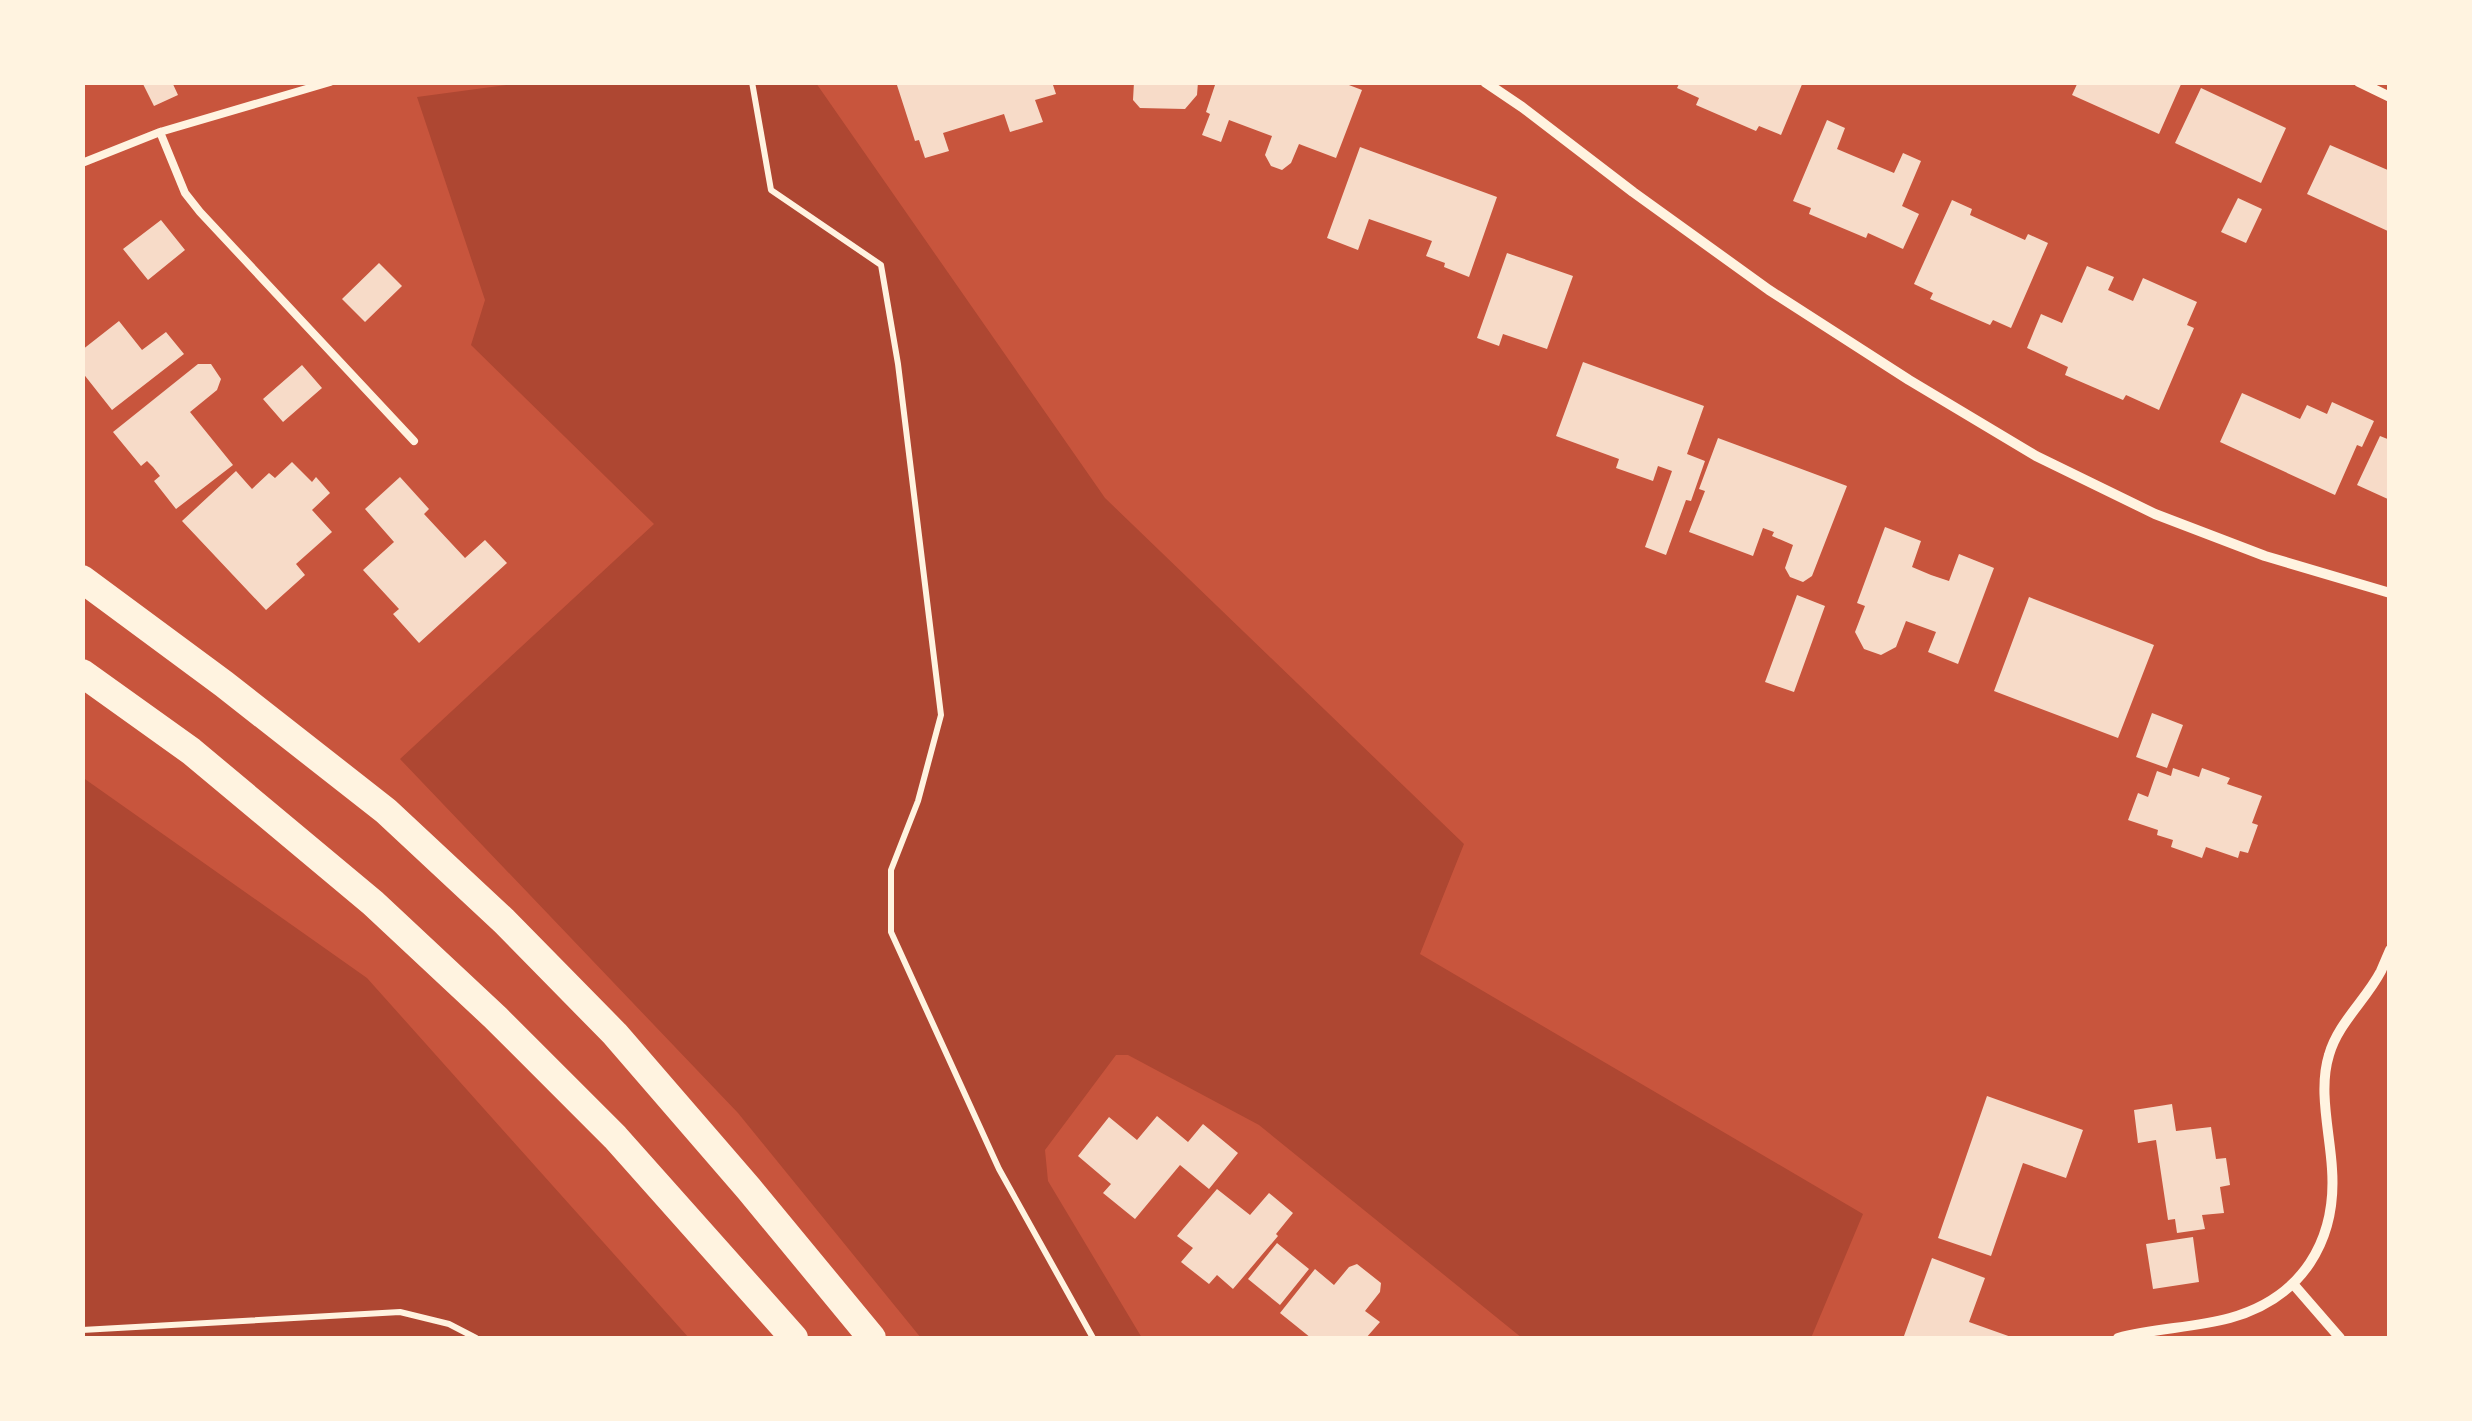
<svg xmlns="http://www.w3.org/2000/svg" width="2472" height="1421" font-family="'Varela Round',sans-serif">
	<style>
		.green { fill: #ae4732 }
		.building { fill: #f7dbc8 }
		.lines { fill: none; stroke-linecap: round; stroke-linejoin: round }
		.path { stroke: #fff3e0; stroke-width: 6 }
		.service { stroke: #fff3e0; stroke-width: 8 }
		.minor { stroke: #fff3e0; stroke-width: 10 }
		.trunk { stroke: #fff3e0; stroke-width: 28 }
	</style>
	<rect width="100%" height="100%" fill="#c8553d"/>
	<path class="green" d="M 529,82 L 816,83 L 1105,498 L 1464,844 L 1420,954 L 1863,1214 L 1811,1338 L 1522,1338 L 1259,1125 L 1128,1055 L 1116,1055 L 1045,1150 L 1048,1181 L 1142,1338 L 921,1338 L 738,1113 L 400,759 L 654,524 L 471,345 L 485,300 L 417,97 Z
		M 82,777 L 367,978 L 689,1338 L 83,1338 Z"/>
	<path class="building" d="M 142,82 L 172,82 L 178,95 L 154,106 Z
		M 896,82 L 1052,82 L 1056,94 L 1035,100 L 1043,122 L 1010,132 L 1004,114 L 943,133 L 949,151 L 925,158 L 919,140 L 915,141 Z
		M 1134,82 L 1198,82 L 1197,95 L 1185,109 L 1140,108 L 1133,100 Z
		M 1216,82 L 1341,82 L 1362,90 L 1336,158 L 1299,144 L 1291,163 L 1282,170 L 1271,166 L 1265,155 L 1272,136 L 1269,135 L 1229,120 L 1221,142 L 1202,135 L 1210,114 L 1206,112 Z
		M 1680,82 L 1803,82 L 1781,135 L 1759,126 L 1756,131 L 1696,105 L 1699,98 L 1677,88 Z
		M 2078,82 L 2182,82 L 2159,134 L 2072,95 Z
		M 2201,88 L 2286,128 L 2261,183 L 2175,143 Z
		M 1827,120 L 1845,128 L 1837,149 L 1894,173 L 1903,153 L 1921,161 L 1902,206 L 1919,214 L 1903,249 L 1868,233 L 1866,238 L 1809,214 L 1811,208 L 1793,201 Z
		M 2330,145 L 2390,171 L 2390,232 L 2307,194 Z
		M 1360,147 L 1497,197 L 1469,277 L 1444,267 L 1445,263 L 1426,256 L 1432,241 L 1369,219 L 1358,250 L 1327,238 Z
		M 2238,198 L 2262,209 L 2246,243 L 2221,232 Z
		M 1952,200 L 1972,209 L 1970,215 L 2025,240 L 2028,234 L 2048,243 L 2011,328 L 1993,320 L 1990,325 L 1930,299 L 1933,293 L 1914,284 Z
		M 161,220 L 185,250 L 148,280 L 123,249 Z
		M 1507,253 L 1573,276 L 1547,349 L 1503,334 L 1499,346 L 1477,338 Z
		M 379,263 L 402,286 L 365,322 L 342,299 Z
		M 2087,266 L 2114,277 L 2108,290 L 2133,301 L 2143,278 L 2197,302 L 2187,325 L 2194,328 L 2159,410 L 2126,395 L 2123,400 L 2065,375 L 2068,367 L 2027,348 L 2041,314 L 2062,323 Z
		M 119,321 L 142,350 L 166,332 L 184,354 L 112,410 L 82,372 L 82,350 Z
		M 1583,362 L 1704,406 L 1687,454 L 1705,461 L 1691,501 L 1686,500 L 1666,555 L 1645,547 L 1672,471 L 1658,466 L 1653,481 L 1616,468 L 1619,459 L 1556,436 Z
		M 198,364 L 211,364 L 221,379 L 217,390 L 190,412 L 233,465 L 176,509 L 154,481 L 160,476 L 153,467 L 147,461 L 141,466 L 113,432 Z
		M 302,365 L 322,388 L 283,422 L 263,399 Z
		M 2242,393 L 2300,419 L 2307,405 L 2327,414 L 2332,402 L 2374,421 L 2362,447 L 2357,445 L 2335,495 L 2220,442 Z
		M 2380,436 L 2390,440 L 2390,500 L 2357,485 Z
		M 1718,438 L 1847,486 L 1812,576 L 1803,582 L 1790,577 L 1785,568 L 1793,545 L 1772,536 L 1774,532 L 1763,528 L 1753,556 L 1689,532 L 1705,491 L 1699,489 Z
		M 292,462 L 312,482 L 316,477 L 330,493 L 312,510 L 332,532 L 296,564 L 305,575 L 266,610 L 182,521 L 236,471 L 252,489 L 269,473 L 275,478 Z
		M 400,477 L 429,509 L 424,514 L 465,558 L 485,540 L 507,563 L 419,643 L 393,614 L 399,609 L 363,570 L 394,542 L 365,509 Z
		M 1885,527 L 1921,541 L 1912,567 L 1931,575 L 1949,581 L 1959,554 L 1994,568 L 1958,664 L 1928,652 L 1936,632 L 1906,621 L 1896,647 L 1881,655 L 1864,649 L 1855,632 L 1865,606 L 1857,603 Z
		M 1797,595 L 1825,606 L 1794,692 L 1765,682 Z
		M 2029,597 L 2154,645 L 2118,738 L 1994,691 Z
		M 2152,713 L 2183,725 L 2167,768 L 2136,757 Z
		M 2173,768 L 2199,777 L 2202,768 L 2230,778 L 2227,784 L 2262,796 L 2252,823 L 2258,825 L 2248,853 L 2240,851 L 2238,858 L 2206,847 L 2202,858 L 2171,847 L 2173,840 L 2157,835 L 2158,830 L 2128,820 L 2138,793 L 2148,797 L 2157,771 L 2171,776 Z
		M 1987,1096 L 2083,1130 L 2066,1178 L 2023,1163 L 1991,1256 L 1938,1238 Z
		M 2172,1104 L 2176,1131 L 2211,1127 L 2216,1159 L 2226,1158 L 2230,1185 L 2220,1187 L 2224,1213 L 2202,1215 L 2205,1229 L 2177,1233 L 2175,1219 L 2168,1220 L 2156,1140 L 2138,1143 L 2134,1110 Z
		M 1157,1116 L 1188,1142 L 1203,1124 L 1238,1153 L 1209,1189 L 1180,1165 L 1135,1219 L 1103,1193 L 1111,1184 L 1078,1156 L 1109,1117 L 1137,1140 Z
		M 1217,1189 L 1250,1215 L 1269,1193 L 1293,1213 L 1276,1234 L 1278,1236 L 1233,1289 L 1217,1275 L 1209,1284 L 1181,1262 L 1193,1248 L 1177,1236 Z
		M 2193,1237 L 2199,1282 L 2153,1289 L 2146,1244 Z
		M 1277,1243 L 1309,1269 L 1280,1305 L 1248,1279 Z
		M 1932,1258 L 1985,1278 L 1969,1322 L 2014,1338 L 1910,1338 L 1904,1336 Z
		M 1357,1264 L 1381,1283 L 1380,1292 L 1365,1311 L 1380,1322 L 1366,1338 L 1311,1338 L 1280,1313 L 1315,1269 L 1334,1285 L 1349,1267 Z"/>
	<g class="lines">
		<path class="path" d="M 752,82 L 771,190 L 881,265 L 898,364 L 941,715 L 918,801 L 891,870 L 891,932 L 999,1169 L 1093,1338
			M 82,1330 L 400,1312 L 449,1324 L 476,1338"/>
		<path class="service" d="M 160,132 L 185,193 L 200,212 L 414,441
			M 82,163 L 160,132 L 330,82"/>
		<path class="minor" d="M 1485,82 L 1522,107 L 1633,192 L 1769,290 L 1909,380 L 2036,456 L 2155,514 L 2265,556 L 2390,593
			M 2359,82 L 2390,97
			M 2294,1285 L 2340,1338
			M 2118,1338 C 2155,1328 2193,1328 2230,1318 C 2302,1298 2337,1241 2332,1169 C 2330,1133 2318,1090 2329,1055 C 2338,1023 2366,1000 2381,971 C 2384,964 2387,957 2390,950"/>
		<path class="trunk" d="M 82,579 L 224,684 L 386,811 L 504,921 L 615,1034 L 749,1189 L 872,1338
			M 82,673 L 191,751 L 373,903 L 496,1018 L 615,1137 L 794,1338"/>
	</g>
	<rect width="2472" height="1421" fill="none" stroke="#fff3e0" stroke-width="170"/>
</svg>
